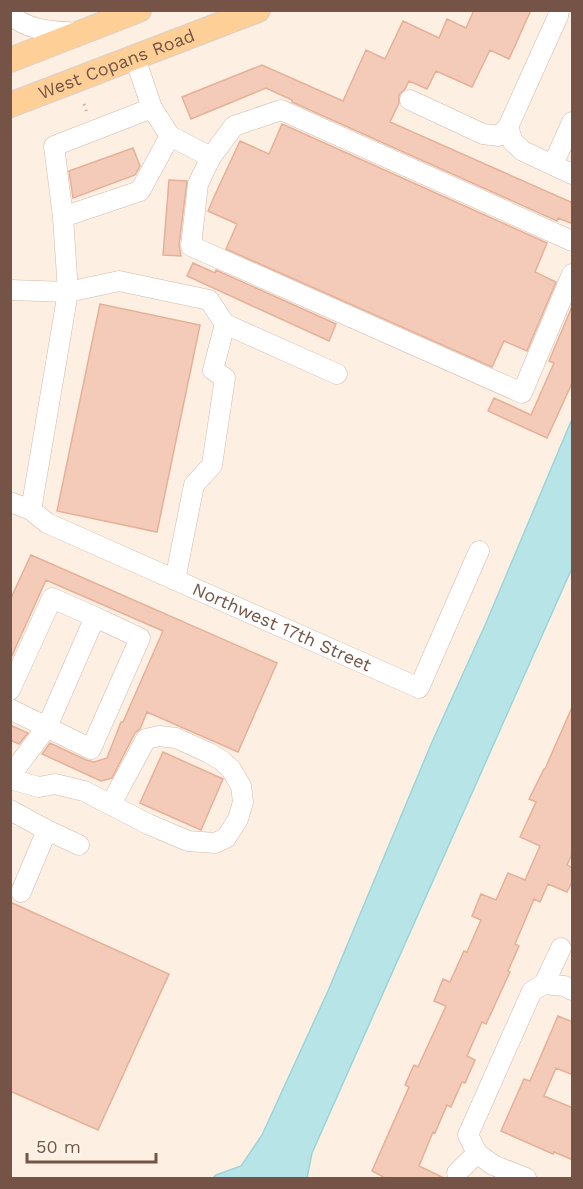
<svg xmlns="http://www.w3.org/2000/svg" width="583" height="1189" font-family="'Work Sans',sans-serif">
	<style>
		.water { fill: #b6e4e7; stroke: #9bd4d9; stroke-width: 1.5 }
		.building { fill: #f3cbb8; stroke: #e6b098; stroke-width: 1.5 }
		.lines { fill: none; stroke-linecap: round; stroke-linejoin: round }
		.minor-casing { stroke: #d0b9ab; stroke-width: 21 }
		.major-casing { stroke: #d8cfcb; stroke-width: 26 }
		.path { stroke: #d8ae9c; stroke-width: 3; stroke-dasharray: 1.5 4.5; stroke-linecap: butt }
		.minor { stroke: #fff; stroke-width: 20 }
		.major { stroke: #fed097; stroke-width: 24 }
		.labels { text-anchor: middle; stroke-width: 4.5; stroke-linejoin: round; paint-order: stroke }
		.street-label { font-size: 18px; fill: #755447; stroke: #fff4e9 }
	</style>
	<rect width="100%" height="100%" fill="#fdf0e2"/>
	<path class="water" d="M 572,419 L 572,568 L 312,1153 L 307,1178 L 213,1178 L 216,1175 L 241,1166 L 262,1135 L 328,991 L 432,742 L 486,623 Z"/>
	<path class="building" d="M 474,10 L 531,10 L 509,59 L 490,50 L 472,87 L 436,71 L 427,89 L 409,81 L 405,89 L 399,95 L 399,103 L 390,122 L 573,203 L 573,224 L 558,218 L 557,221 L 292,102 L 292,100 L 266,88 L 191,119 L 182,97 L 262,65 L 343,101 L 366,50 L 385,59 L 403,21 L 439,38 L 447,19 L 466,28 Z
		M 282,124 L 547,243 L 535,272 L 556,282 L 527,351 L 504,341 L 492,367 L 226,249 L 237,224 L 208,211 L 214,197 L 240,141 L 269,154 Z
		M 133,148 L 140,166 L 135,175 L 73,198 L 69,171 Z
		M 169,180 L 187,181 L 179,245 L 181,256 L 163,255 Z
		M 193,263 L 215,273 L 216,270 L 336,324 L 329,341 L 187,276 Z
		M 100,304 L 200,325 L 157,532 L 57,511 Z
		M 573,304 L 573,381 L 547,438 L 488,411 L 494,398 L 531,415 L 554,363 L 549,361 Z
		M 31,555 L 277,663 L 238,752 L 147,712 L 140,729 L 135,733 L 112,778 L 101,781 L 42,754 L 50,743 L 86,760 L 94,762 L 107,758 L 121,722 L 123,722 L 163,631 L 46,580 L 10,660 L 10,600 Z
		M 573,705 L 573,852 L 567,865 L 573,868 L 573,880 L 567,892 L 548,884 L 540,902 L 534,899 L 515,944 L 519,946 L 508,971 L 510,972 L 486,1024 L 482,1022 L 467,1056 L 475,1060 L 465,1083 L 462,1082 L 451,1107 L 447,1105 L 435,1133 L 433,1132 L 419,1166 L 446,1179 L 387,1179 L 372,1171 L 409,1087 L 405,1085 L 414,1065 L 418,1067 L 446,1006 L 434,1001 L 443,979 L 450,982 L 464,951 L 467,952 L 481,920 L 472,916 L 481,894 L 496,900 L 508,873 L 525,880 L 540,846 L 520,837 L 536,802 L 529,799 L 544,769 L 545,769 Z
		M 10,725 L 28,733 L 19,744 L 10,740 Z
		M 163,752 L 223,779 L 201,830 L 140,803 Z
		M 10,902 L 169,974 L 98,1130 L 10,1091 Z
		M 558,1016 L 573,1022 L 573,1075 L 556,1068 L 544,1096 L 573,1108 L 573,1160 L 554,1152 L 553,1154 L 501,1131 L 524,1079 L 530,1081 Z"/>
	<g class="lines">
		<g class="minor-casing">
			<g id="minor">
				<path d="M 10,14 C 28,32 56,31 79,33"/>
				<path d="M 410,100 L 483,134 L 499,136 L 508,127 L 558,16 L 559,10"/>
				<path d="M 152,108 L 170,136 L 211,157"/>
				<path d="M 508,127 L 513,142 L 523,151 L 572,174"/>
				<path d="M 553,165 L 572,122"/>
				<path d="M 63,217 L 140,191 L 170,136"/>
				<path d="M 572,241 L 281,110 L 234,126 L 211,157 L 198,184 L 191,246 L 522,393 L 572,274"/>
				<path d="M 10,290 L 68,292 L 119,281 L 209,300 L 225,324"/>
				<path id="s1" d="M 10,502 L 31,510 L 47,523 L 419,688 L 479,551"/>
				<path d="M 31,510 L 68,292 L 63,217 L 54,146 L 152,108 L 135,58"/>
				<path d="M 175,580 L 194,485 L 212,465 L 225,378 L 213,370 L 225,324 L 337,374"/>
				<path d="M 10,690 L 52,598 L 95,617 L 47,727 L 10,776"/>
				<path d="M 10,709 L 91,749 L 140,638 L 95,617"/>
				<path d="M 10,779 L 39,787 L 55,784 L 84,791 L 148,824 L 188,841 L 215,843 L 226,838 L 238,819 L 243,802 L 241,786 L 231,769 L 221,760 L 209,753 L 176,738 L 159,736 L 146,739 L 111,804"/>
				<path d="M 10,810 L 47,830 L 79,845"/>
				<path d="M 21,892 L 47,830"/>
				<path d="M 544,984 L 564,986 L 572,990"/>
				<path d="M 477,1153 L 493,1165 L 526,1178"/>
				<path d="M 457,1173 L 477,1153 L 468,1135 L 532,991 L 544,984 L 561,948"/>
			</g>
		</g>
		<g class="major-casing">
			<g id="major">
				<path d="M 10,60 L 139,10"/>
				<path id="s2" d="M 10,105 L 258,10"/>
			</g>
		</g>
		<path class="path" d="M 84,104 L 87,113"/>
		<use href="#minor" class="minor"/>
		<use href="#major" class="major"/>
	</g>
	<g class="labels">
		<g class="street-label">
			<text dy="6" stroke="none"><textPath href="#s2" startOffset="114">West Copans Road</textPath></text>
			<text dy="6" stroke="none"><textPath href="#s1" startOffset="300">Northwest 17th Street</textPath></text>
		</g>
	</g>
	<rect width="583" height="1189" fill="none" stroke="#755447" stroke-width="24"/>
	<path d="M27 1153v9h129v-9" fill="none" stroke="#755447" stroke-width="3"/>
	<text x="36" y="1153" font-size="18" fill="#755447" stroke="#fff4e9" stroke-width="4.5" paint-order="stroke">50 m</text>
</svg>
